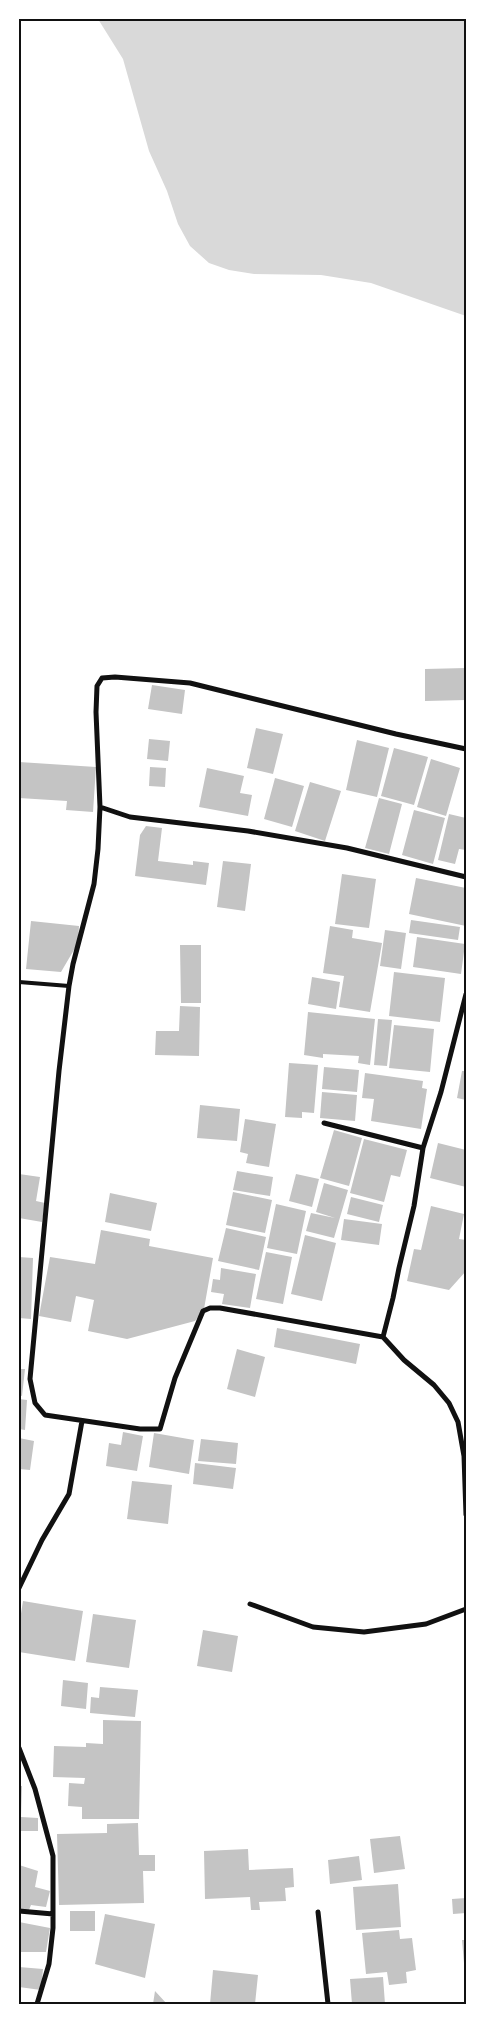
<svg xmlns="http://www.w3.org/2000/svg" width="485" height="2023" font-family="'PT Serif',serif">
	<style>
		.water { fill: #d9d9d9 }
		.building { fill: #c4c4c4 }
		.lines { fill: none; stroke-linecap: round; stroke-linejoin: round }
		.service { stroke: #111; stroke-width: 4 }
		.minor { stroke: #111; stroke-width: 5 }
		.neatline { fill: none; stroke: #111; stroke-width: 2 }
	</style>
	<rect width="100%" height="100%" fill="#fff"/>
	<path class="water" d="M 98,19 L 466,19 L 466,316 L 371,283 L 321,275 L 254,274 L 229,270 L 209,263 L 190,246 L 178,224 L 167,191 L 149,151 L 123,59 Z"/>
	<path class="building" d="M 466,668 L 466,700 L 425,701 L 425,669 Z
		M 152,685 L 185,690 L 182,714 L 148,709 Z
		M 256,728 L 283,734 L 273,774 L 247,768 Z
		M 149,739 L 170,741 L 168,761 L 147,759 Z
		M 357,740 L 389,748 L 377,797 L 346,790 Z
		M 394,748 L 428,757 L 414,805 L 381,796 Z
		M 431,759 L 460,768 L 446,816 L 417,807 Z
		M 19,762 L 96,767 L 93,812 L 66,810 L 67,801 L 19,798 Z
		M 150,767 L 166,768 L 165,787 L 149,786 Z
		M 207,768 L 244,776 L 240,793 L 252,795 L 248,816 L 199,807 Z
		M 275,778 L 304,786 L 292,827 L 264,819 Z
		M 310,782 L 341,791 L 325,841 L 295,831 Z
		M 379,798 L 402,804 L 389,854 L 365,848 Z
		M 414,810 L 445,818 L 433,864 L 402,855 Z
		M 449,814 L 466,818 L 466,850 L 459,849 L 455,864 L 438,860 Z
		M 146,826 L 162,828 L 158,861 L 193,865 L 193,861 L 209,863 L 206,885 L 135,876 L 140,835 Z
		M 223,861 L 251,864 L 245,911 L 217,907 Z
		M 342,874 L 376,879 L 369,928 L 335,924 Z
		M 416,878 L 466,888 L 466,926 L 409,914 Z
		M 411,920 L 460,927 L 458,940 L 409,933 Z
		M 31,921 L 79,926 L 78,943 L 61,972 L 26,969 Z
		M 330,926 L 353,930 L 352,938 L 382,943 L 370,1012 L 339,1007 L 344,976 L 323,973 Z
		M 385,930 L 406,933 L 401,969 L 380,966 Z
		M 417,937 L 465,944 L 461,974 L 413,967 Z
		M 180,945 L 201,945 L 201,1003 L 181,1003 Z
		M 394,972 L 445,978 L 440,1022 L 389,1016 Z
		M 312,977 L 340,982 L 336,1009 L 308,1004 Z
		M 180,1006 L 200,1007 L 199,1056 L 155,1055 L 156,1031 L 179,1031 Z
		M 308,1012 L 375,1019 L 370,1065 L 358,1063 L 359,1056 L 323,1054 L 323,1058 L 304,1055 Z
		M 378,1019 L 392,1020 L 387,1066 L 374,1065 Z
		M 394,1025 L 434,1029 L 430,1072 L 389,1068 Z
		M 289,1063 L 318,1065 L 314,1113 L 302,1112 L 302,1118 L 285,1117 Z
		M 324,1067 L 359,1070 L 357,1092 L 322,1089 Z
		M 462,1071 L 466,1071 L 466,1100 L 457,1098 Z
		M 365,1073 L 423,1081 L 422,1088 L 427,1089 L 421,1129 L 371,1121 L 374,1099 L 362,1098 Z
		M 322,1092 L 357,1095 L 355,1121 L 320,1118 Z
		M 200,1105 L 240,1109 L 237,1141 L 197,1138 Z
		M 245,1119 L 276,1124 L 269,1167 L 246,1163 L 248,1154 L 240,1152 Z
		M 334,1130 L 362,1138 L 349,1186 L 320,1178 Z
		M 364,1139 L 407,1150 L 400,1177 L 391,1175 L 384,1202 L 350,1193 Z
		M 438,1143 L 466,1150 L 466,1187 L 430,1178 Z
		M 237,1171 L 273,1177 L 270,1196 L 233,1190 Z
		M 19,1174 L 40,1177 L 36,1201 L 45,1203 L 42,1222 L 19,1218 Z
		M 296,1174 L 319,1179 L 312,1207 L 289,1201 Z
		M 324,1183 L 348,1190 L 334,1238 L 306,1231 L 311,1213 L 335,1218 L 316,1212 Z
		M 233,1192 L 272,1200 L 265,1233 L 226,1225 Z
		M 110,1193 L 157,1203 L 151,1231 L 105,1222 Z
		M 351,1197 L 383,1205 L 379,1222 L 347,1214 Z
		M 276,1204 L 306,1211 L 297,1254 L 267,1248 Z
		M 431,1206 L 464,1214 L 459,1239 L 466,1240 L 466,1271 L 449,1290 L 407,1281 L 414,1249 L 421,1250 Z
		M 344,1219 L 382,1224 L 379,1245 L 341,1240 Z
		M 226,1228 L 266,1237 L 259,1270 L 218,1261 Z
		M 101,1230 L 150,1239 L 149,1246 L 213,1258 L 204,1309 L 195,1321 L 127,1339 L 88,1331 L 94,1300 L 76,1296 L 71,1322 L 39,1316 L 50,1257 L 95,1264 Z
		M 305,1235 L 336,1243 L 322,1301 L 291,1294 Z
		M 266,1252 L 292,1257 L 283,1304 L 256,1299 Z
		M 19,1257 L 33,1258 L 31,1319 L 19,1318 Z
		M 221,1268 L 256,1274 L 250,1308 L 222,1304 L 224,1294 L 211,1292 L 213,1279 L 220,1280 Z
		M 277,1328 L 360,1344 L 356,1364 L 274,1347 Z
		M 237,1349 L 265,1357 L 255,1397 L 227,1389 Z
		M 19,1369 L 25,1369 L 22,1396 L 19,1395 Z
		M 19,1399 L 27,1400 L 25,1430 L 19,1429 Z
		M 123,1432 L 143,1436 L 137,1471 L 106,1466 L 109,1443 L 121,1445 Z
		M 154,1433 L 194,1440 L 189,1474 L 149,1467 Z
		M 19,1438 L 34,1441 L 30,1470 L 19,1469 Z
		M 201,1439 L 238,1443 L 236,1464 L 198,1461 Z
		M 195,1463 L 236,1468 L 233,1489 L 193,1484 Z
		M 132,1481 L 172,1485 L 168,1524 L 127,1519 Z
		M 23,1601 L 83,1611 L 75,1661 L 19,1652 L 19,1626 Z
		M 93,1614 L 136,1620 L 129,1668 L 86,1662 Z
		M 203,1630 L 238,1636 L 232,1672 L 197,1666 Z
		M 63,1680 L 88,1683 L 86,1709 L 61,1706 Z
		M 100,1687 L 138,1690 L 135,1717 L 90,1713 L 91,1697 L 99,1698 Z
		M 103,1720 L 141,1721 L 139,1819 L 82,1819 L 82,1807 L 68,1806 L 69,1783 L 84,1784 L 85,1778 L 53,1777 L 54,1746 L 86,1747 L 86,1743 L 103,1744 Z
		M 19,1786 L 22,1786 L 21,1817 L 38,1818 L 38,1831 L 19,1831 Z
		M 138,1823 L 139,1855 L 155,1855 L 155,1871 L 143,1871 L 144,1903 L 59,1905 L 57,1834 L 107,1833 L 107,1824 Z
		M 400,1836 L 405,1869 L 374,1873 L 370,1839 Z
		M 248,1849 L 249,1870 L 293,1868 L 294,1887 L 285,1888 L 286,1901 L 259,1902 L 260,1910 L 251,1910 L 250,1897 L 205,1899 L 204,1851 Z
		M 359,1856 L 362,1880 L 330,1884 L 328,1860 Z
		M 19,1865 L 38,1871 L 35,1887 L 50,1891 L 46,1907 L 31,1905 L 29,1910 L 19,1909 Z
		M 398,1884 L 401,1927 L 356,1930 L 353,1887 Z
		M 466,1898 L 466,1913 L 453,1914 L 452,1899 Z
		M 70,1911 L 95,1911 L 95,1931 L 70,1931 Z
		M 105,1914 L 155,1924 L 145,1978 L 95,1964 Z
		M 19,1922 L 50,1928 L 46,1952 L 19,1952 Z
		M 399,1930 L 400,1939 L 412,1938 L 416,1970 L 406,1972 L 407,1983 L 389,1985 L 387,1972 L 366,1974 L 362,1933 Z
		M 462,1940 L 466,1940 L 466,1975 L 465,1975 Z
		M 19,1967 L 43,1969 L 41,1990 L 19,1987 Z
		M 213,1970 L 258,1975 L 255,2004 L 210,2004 Z
		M 383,1977 L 385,2004 L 352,2004 L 350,1979 Z
		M 155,1991 L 167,2004 L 153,2004 Z"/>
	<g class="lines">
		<path class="service" d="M 19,982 L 69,986"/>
		<path class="minor" d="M 466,749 L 396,734 L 190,683 L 115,677 L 102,678 L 97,686 L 96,712 L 100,807 L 98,849 L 94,884 L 73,964 L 69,986 L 59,1071 L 30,1379 L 35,1403 L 45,1415 L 140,1429 L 160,1429 L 175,1378 L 203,1311 L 210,1308 L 220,1308 L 383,1337 L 404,1360 L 434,1385 L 449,1403 L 458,1422 L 464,1456 L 466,1515
			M 100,807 L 130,817 L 248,831 L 347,848 L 466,877
			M 324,1123 L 423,1148
			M 383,1337 L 393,1298 L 399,1268 L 414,1206 L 423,1148 L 441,1092 L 466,994
			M 19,1588 L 42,1540 L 69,1494 L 82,1421
			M 250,1604 L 313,1627 L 364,1632 L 426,1624 L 466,1609
			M 19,1748 L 35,1789 L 53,1856 L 53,1928 L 49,1964 L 37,2004
			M 19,1911 L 53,1914
			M 318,1912 L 328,2004"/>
	</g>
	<rect width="485" height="2023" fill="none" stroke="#ffffff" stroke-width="40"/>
	<rect x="20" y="20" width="445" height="1983" class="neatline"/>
</svg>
